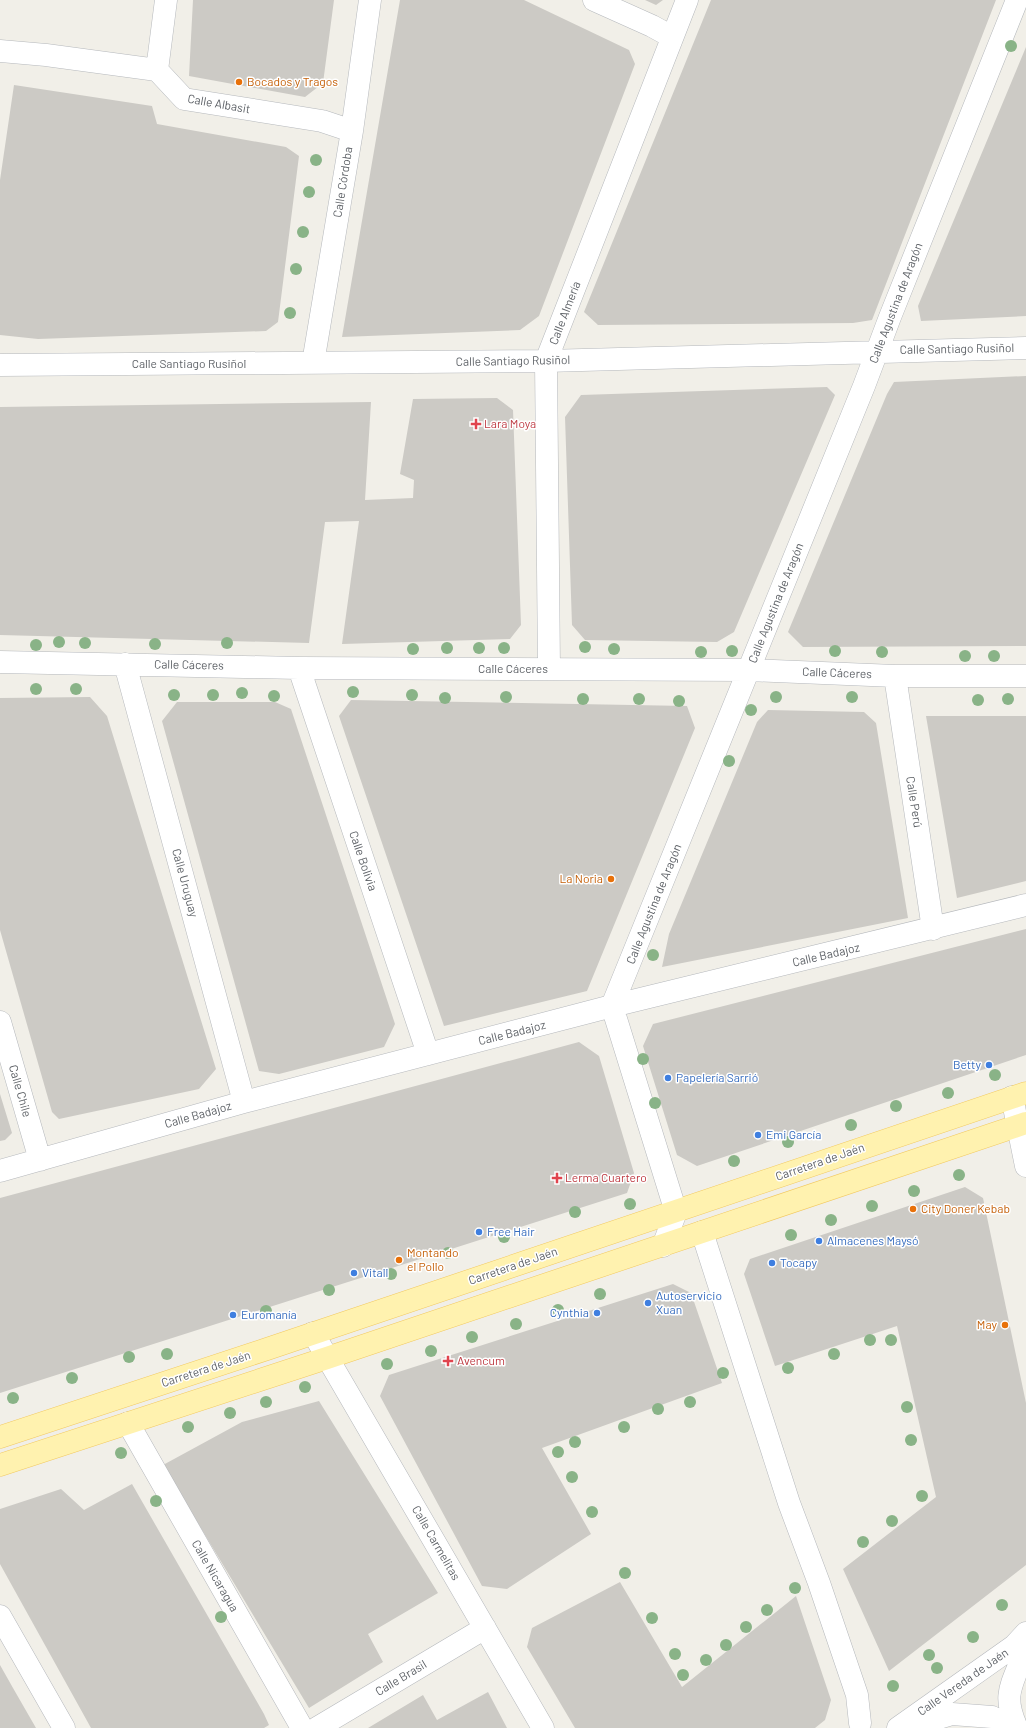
<svg xmlns="http://www.w3.org/2000/svg" width="1026" height="1728" font-family="Barlow,sans-serif">
	<style>
		.building { fill: #cccac5 }
		.lines { fill: none; stroke-linecap: round; stroke-linejoin: round }
		.pedestrian-casing { stroke: #b5b8bc; stroke-width: 23 }
		.minor-casing { stroke: #b5b8bc; stroke-width: 23 }
		.primary-casing { stroke: #f2c960; stroke-width: 23 }
		.pedestrian { stroke: #fff; stroke-width: 22 }
		.minor { stroke: #fff; stroke-width: 22 }
		.primary { stroke: #fff2af; stroke-width: 22 }
		.tree { fill: #89b387 }
		.food-dot { fill: #e8710a; stroke: #fff; stroke-width: 1.5 }
		.health-dot { fill: #e0444e; stroke: #fff; stroke-width: 1.5 }
		.shop-dot { fill: #3f7fe0; stroke: #fff; stroke-width: 1.5 }
		.labels { text-anchor: middle; stroke-width: 3; stroke-linejoin: round; paint-order: stroke }
		.food-label { font-size: 12px; fill: #c56008; stroke: #fff; text-anchor: start }
		.street-label { font-size: 12px; fill: #5f6368; stroke: #fff }
		.health-label { font-size: 12px; fill: #be3a42; stroke: #fff; text-anchor: start }
		.shop-label { font-size: 12px; fill: #366cbe; stroke: #fff; text-anchor: start }
	</style>
	<rect width="100%" height="100%" fill="#f1efe8"/>
	<path class="building" d="M 193,0 L 334,0 L 323,83 L 305,97 L 189,76 Z
		M 400,0 L 524,0 L 629,50 L 635,64 L 539,316 L 520,330 L 342,337 Z
		M 645,0 L 663,0 L 656,5 Z
		M 711,0 L 996,0 L 872,320 L 853,323 L 598,325 L 584,312 Z
		M 1026,47 L 1026,316 L 921,321 L 918,306 Z
		M 14,85 L 152,106 L 157,124 L 286,147 L 299,156 L 278,322 L 266,331 L 38,339 L 0,335 L 0,180 Z
		M 1026,376 L 1026,646 L 803,647 L 788,632 L 887,394 L 894,382 Z
		M 827,387 L 835,395 L 734,632 L 717,642 L 585,640 L 572,625 L 565,417 L 581,395 Z
		M 497,398 L 513,410 L 521,625 L 510,639 L 342,644 L 359,521 L 325,522 L 309,643 L 0,635 L 0,407 L 371,402 L 365,500 L 413,498 L 414,480 L 400,474 L 413,399 Z
		M 90,697 L 107,716 L 216,1069 L 199,1089 L 59,1119 L 52,1112 L 0,930 L 0,698 Z
		M 351,700 L 687,706 L 695,728 L 587,991 L 444,1026 L 339,716 Z
		M 177,702 L 275,702 L 291,709 L 395,1024 L 384,1047 L 279,1074 L 259,1071 L 162,721 Z
		M 768,710 L 864,712 L 876,723 L 908,918 L 662,967 L 669,934 L 757,722 Z
		M 926,716 L 1026,716 L 1026,881 L 957,898 Z
		M 1026,929 L 1026,1055 L 697,1166 L 677,1155 L 643,1046 L 653,1024 Z
		M 579,1042 L 599,1056 L 634,1173 L 627,1193 L 0,1393 L 0,1198 Z
		M 0,1094 L 12,1133 L 5,1140 L 0,1141 Z
		M 965,1187 L 983,1198 L 1026,1403 L 1026,1565 L 889,1671 L 843,1569 L 936,1497 L 897,1326 L 775,1366 L 744,1274 L 750,1259 Z
		M 673,1284 L 691,1293 L 722,1383 L 542,1448 L 591,1534 L 507,1589 L 482,1586 L 380,1396 L 389,1375 Z
		M 319,1401 L 438,1593 L 368,1634 L 383,1662 L 309,1708 L 163,1465 L 242,1422 Z
		M 132,1484 L 264,1714 L 269,1725 L 264,1728 L 91,1728 L 0,1564 L 0,1509 L 61,1489 L 84,1510 Z
		M 620,1582 L 682,1687 L 796,1596 L 831,1700 L 825,1720 L 815,1728 L 575,1728 L 527,1647 L 532,1628 Z
		M 0,1665 L 13,1688 L 36,1728 L 0,1728 Z
		M 488,1692 L 507,1728 L 368,1728 L 423,1695 L 437,1720 Z"/>
	<g class="lines">
		<g class="pedestrian-casing">
			<path id="pedestrian" d="M 702,1232 L 789,1503 L 819,1583 L 857,1695 L 860,1723
				M 128,1423 L 302,1728"/>
		</g>
		<g class="minor-casing">
			<path id="minor" d="M 594,0 L 652,26 L 672,37
				M 0,51 L 46,55 L 157,70 L 184,99 L 322,121 L 352,131
				M 157,70 L 166,0
				M 313,363 L 352,131 L 370,0
				M 0,365 L 546,361 L 1026,348
				M 0,662 L 299,668 L 749,670 L 895,676 L 1026,676
				M 125,664 L 244,1102
				M 299,668 L 428,1054
				M 549,669 L 546,361 L 687,0
				M 895,676 L 933,929
				M 0,1022 L 40,1160
				M 1012,1097 L 1026,1166
				M 0,1171 L 244,1102 L 612,1006 L 1026,905
				M 663,1246 L 676,1212 L 612,1006 L 864,386 L 890,317 L 1017,0
				M 313,1333 L 543,1728
				M 0,1616 L 64,1728
				M 912,1726 L 952,1714 L 992,1717 L 1015,1728
				M 317,1728 L 485,1628
				M 898,1728 L 1014,1646 L 1026,1633
				M 1017,1728 C 1003,1697 1010,1688 1022,1658 L 1026,1655"/>
		</g>
		<g class="primary-casing">
			<path id="primary" d="M 0,1437 L 267,1349 L 1026,1093
				M 0,1465 L 327,1358 L 1026,1123"/>
		</g>
		<use href="#pedestrian" class="pedestrian"/>
		<use href="#minor" class="minor"/>
		<use href="#primary" class="primary"/>
	</g>
	<g class="tree">
		<circle cx="1011" cy="46" r="6"/>
		<circle cx="316" cy="160" r="6"/>
		<circle cx="309" cy="192" r="6"/>
		<circle cx="303" cy="232" r="6"/>
		<circle cx="296" cy="269" r="6"/>
		<circle cx="290" cy="313" r="6"/>
		<circle cx="59" cy="642" r="6"/>
		<circle cx="85" cy="643" r="6"/>
		<circle cx="227" cy="643" r="6"/>
		<circle cx="155" cy="644" r="6"/>
		<circle cx="36" cy="645" r="6"/>
		<circle cx="585" cy="647" r="6"/>
		<circle cx="447" cy="648" r="6"/>
		<circle cx="479" cy="648" r="6"/>
		<circle cx="504" cy="648" r="6"/>
		<circle cx="413" cy="649" r="6"/>
		<circle cx="614" cy="649" r="6"/>
		<circle cx="732" cy="651" r="6"/>
		<circle cx="835" cy="651" r="6"/>
		<circle cx="701" cy="652" r="6"/>
		<circle cx="882" cy="652" r="6"/>
		<circle cx="965" cy="656" r="6"/>
		<circle cx="994" cy="656" r="6"/>
		<circle cx="36" cy="689" r="6"/>
		<circle cx="76" cy="689" r="6"/>
		<circle cx="353" cy="692" r="6"/>
		<circle cx="242" cy="693" r="6"/>
		<circle cx="174" cy="695" r="6"/>
		<circle cx="213" cy="695" r="6"/>
		<circle cx="412" cy="695" r="6"/>
		<circle cx="274" cy="696" r="6"/>
		<circle cx="506" cy="697" r="6"/>
		<circle cx="776" cy="697" r="6"/>
		<circle cx="852" cy="697" r="6"/>
		<circle cx="445" cy="698" r="6"/>
		<circle cx="583" cy="699" r="6"/>
		<circle cx="639" cy="699" r="6"/>
		<circle cx="1008" cy="699" r="6"/>
		<circle cx="978" cy="700" r="6"/>
		<circle cx="679" cy="701" r="6"/>
		<circle cx="751" cy="710" r="6"/>
		<circle cx="729" cy="761" r="6"/>
		<circle cx="653" cy="955" r="6"/>
		<circle cx="643" cy="1059" r="6"/>
		<circle cx="995" cy="1075" r="6"/>
		<circle cx="948" cy="1093" r="6"/>
		<circle cx="655" cy="1103" r="6"/>
		<circle cx="896" cy="1106" r="6"/>
		<circle cx="851" cy="1125" r="6"/>
		<circle cx="788" cy="1142" r="6"/>
		<circle cx="734" cy="1161" r="6"/>
		<circle cx="959" cy="1175" r="6"/>
		<circle cx="914" cy="1191" r="6"/>
		<circle cx="630" cy="1204" r="6"/>
		<circle cx="872" cy="1206" r="6"/>
		<circle cx="575" cy="1212" r="6"/>
		<circle cx="831" cy="1220" r="6"/>
		<circle cx="791" cy="1235" r="6"/>
		<circle cx="504" cy="1237" r="6"/>
		<circle cx="448" cy="1253" r="6"/>
		<circle cx="391" cy="1274" r="6"/>
		<circle cx="329" cy="1290" r="6"/>
		<circle cx="600" cy="1294" r="6"/>
		<circle cx="558" cy="1310" r="6"/>
		<circle cx="266" cy="1311" r="6"/>
		<circle cx="516" cy="1324" r="6"/>
		<circle cx="472" cy="1337" r="6"/>
		<circle cx="870" cy="1340" r="6"/>
		<circle cx="891" cy="1340" r="6"/>
		<circle cx="431" cy="1351" r="6"/>
		<circle cx="167" cy="1354" r="6"/>
		<circle cx="834" cy="1354" r="6"/>
		<circle cx="129" cy="1357" r="6"/>
		<circle cx="387" cy="1364" r="6"/>
		<circle cx="788" cy="1368" r="6"/>
		<circle cx="723" cy="1373" r="6"/>
		<circle cx="72" cy="1378" r="6"/>
		<circle cx="305" cy="1387" r="6"/>
		<circle cx="13" cy="1398" r="6"/>
		<circle cx="266" cy="1402" r="6"/>
		<circle cx="690" cy="1402" r="6"/>
		<circle cx="907" cy="1407" r="6"/>
		<circle cx="658" cy="1409" r="6"/>
		<circle cx="230" cy="1413" r="6"/>
		<circle cx="188" cy="1427" r="6"/>
		<circle cx="624" cy="1427" r="6"/>
		<circle cx="911" cy="1440" r="6"/>
		<circle cx="575" cy="1442" r="6"/>
		<circle cx="558" cy="1452" r="6"/>
		<circle cx="121" cy="1453" r="6"/>
		<circle cx="572" cy="1477" r="6"/>
		<circle cx="922" cy="1496" r="6"/>
		<circle cx="156" cy="1501" r="6"/>
		<circle cx="592" cy="1512" r="6"/>
		<circle cx="892" cy="1521" r="6"/>
		<circle cx="863" cy="1542" r="6"/>
		<circle cx="625" cy="1573" r="6"/>
		<circle cx="795" cy="1588" r="6"/>
		<circle cx="1002" cy="1605" r="6"/>
		<circle cx="767" cy="1610" r="6"/>
		<circle cx="221" cy="1617" r="6"/>
		<circle cx="652" cy="1618" r="6"/>
		<circle cx="746" cy="1627" r="6"/>
		<circle cx="973" cy="1637" r="6"/>
		<circle cx="726" cy="1645" r="6"/>
		<circle cx="675" cy="1654" r="6"/>
		<circle cx="929" cy="1655" r="6"/>
		<circle cx="706" cy="1660" r="6"/>
		<circle cx="937" cy="1668" r="6"/>
		<circle cx="683" cy="1675" r="6"/>
		<circle cx="893" cy="1686" r="6"/>
	</g>
	<g class="food-dot">
		<circle cx="239" cy="82" r="4"/>
		<circle cx="611" cy="879" r="4"/>
		<circle cx="913" cy="1209" r="4"/>
		<circle cx="399" cy="1260" r="4"/>
		<circle cx="1005" cy="1325" r="4"/>
	</g>
	<g class="health-dot">
		<path d="M474 418h4v4h4v4h-4v4h-4v-4h-4v-4h4z"/>
		<path d="M555 1172h4v4h4v4h-4v4h-4v-4h-4v-4h4z"/>
		<path d="M446 1355h4v4h4v4h-4v4h-4v-4h-4v-4h4z"/>
	</g>
	<g class="shop-dot">
		<circle cx="989" cy="1065" r="4"/>
		<circle cx="668" cy="1078" r="4"/>
		<circle cx="758" cy="1135" r="4"/>
		<circle cx="479" cy="1232" r="4"/>
		<circle cx="819" cy="1241" r="4"/>
		<circle cx="772" cy="1263" r="4"/>
		<circle cx="354" cy="1273" r="4"/>
		<circle cx="648" cy="1303" r="4"/>
		<circle cx="597" cy="1313" r="4"/>
		<circle cx="233" cy="1315" r="4"/>
	</g>
	<g class="labels">
		<g class="food-label">
			<text x="247" y="86">Bocados y Tragos</text>
			<text x="603" y="883" text-anchor="end">La Noria</text>
			<text x="921" y="1213">City Doner Kebab</text>
			<text x="407" y="1257">Montando<tspan x="407" dy="14">el Pollo</tspan></text>
			<text x="997" y="1329" text-anchor="end">May</text>
		</g>
		<g class="street-label">
			<text transform="translate(219 104) rotate(10)" y="4">Calle Albasit</text>
			<text transform="translate(343 182) rotate(-81)" y="4">Calle Córdoba</text>
			<text transform="translate(896 303) rotate(-69)" y="4">Calle Agustina de Aragón</text>
			<text transform="translate(565 313) rotate(-69)" y="4">Calle Almería</text>
			<text transform="translate(957 349) rotate(-1)" y="4">Calle Santiago Rusiñol</text>
			<text transform="translate(513 361) rotate(-1)" y="4">Calle Santiago Rusiñol</text>
			<text x="189" y="368">Calle Santiago Rusiñol</text>
			<text transform="translate(776 603) rotate(-68)" y="4">Calle Agustina de Aragón</text>
			<text transform="translate(189 665) rotate(1)" y="4">Calle Cáceres</text>
			<text x="513" y="673">Calle Cáceres</text>
			<text transform="translate(837 673) rotate(2)" y="4">Calle Cáceres</text>
			<text transform="translate(914 802) rotate(81)" y="4">Calle Perú</text>
			<text transform="translate(363 861) rotate(71)" y="4">Calle Bolivia</text>
			<text transform="translate(185 883) rotate(75)" y="4">Calle Uruguay</text>
			<text transform="translate(654 904) rotate(-68)" y="4">Calle Agustina de Aragón</text>
			<text transform="translate(826 955) rotate(-13)" y="4">Calle Badajoz</text>
			<text transform="translate(512 1033) rotate(-14)" y="4">Calle Badajoz</text>
			<text transform="translate(20 1091) rotate(74)" y="4">Calle Chile</text>
			<text transform="translate(198 1115) rotate(-16)" y="4">Calle Badajoz</text>
			<text transform="translate(820 1162) rotate(-19)" y="4">Carretera de Jaén</text>
			<text transform="translate(513 1266) rotate(-19)" y="4">Carretera de Jaén</text>
			<text transform="translate(206 1369) rotate(-18)" y="4">Carretera de Jaén</text>
			<text transform="translate(436 1543) rotate(60)" y="4">Calle Carmelitas</text>
			<text transform="translate(215 1576) rotate(60)" y="4">Calle Nicaragua</text>
			<text transform="translate(401 1678) rotate(-31)" y="4">Calle Brasil</text>
			<text transform="translate(963 1682) rotate(-35)" y="4">Calle Vereda de Jaén</text>
		</g>
		<g class="health-label">
			<text x="484" y="428">Lara Moya</text>
			<text x="565" y="1182">Lerma Cuartero</text>
			<text x="457" y="1365">Avencum</text>
		</g>
		<g class="shop-label">
			<text x="981" y="1069" text-anchor="end">Betty</text>
			<text x="676" y="1082">Papelería Sarrió</text>
			<text x="766" y="1139">Emi García</text>
			<text x="487" y="1236">Free Hair</text>
			<text x="827" y="1245">Almacenes Maysó</text>
			<text x="780" y="1267">Tocapy</text>
			<text x="362" y="1277">Vitall</text>
			<text x="656" y="1300">Autoservicio<tspan x="656" dy="14">Xuan</tspan></text>
			<text x="589" y="1317" text-anchor="end">Cynthia</text>
			<text x="241" y="1319">Euromanía</text>
		</g>
	</g>
</svg>
